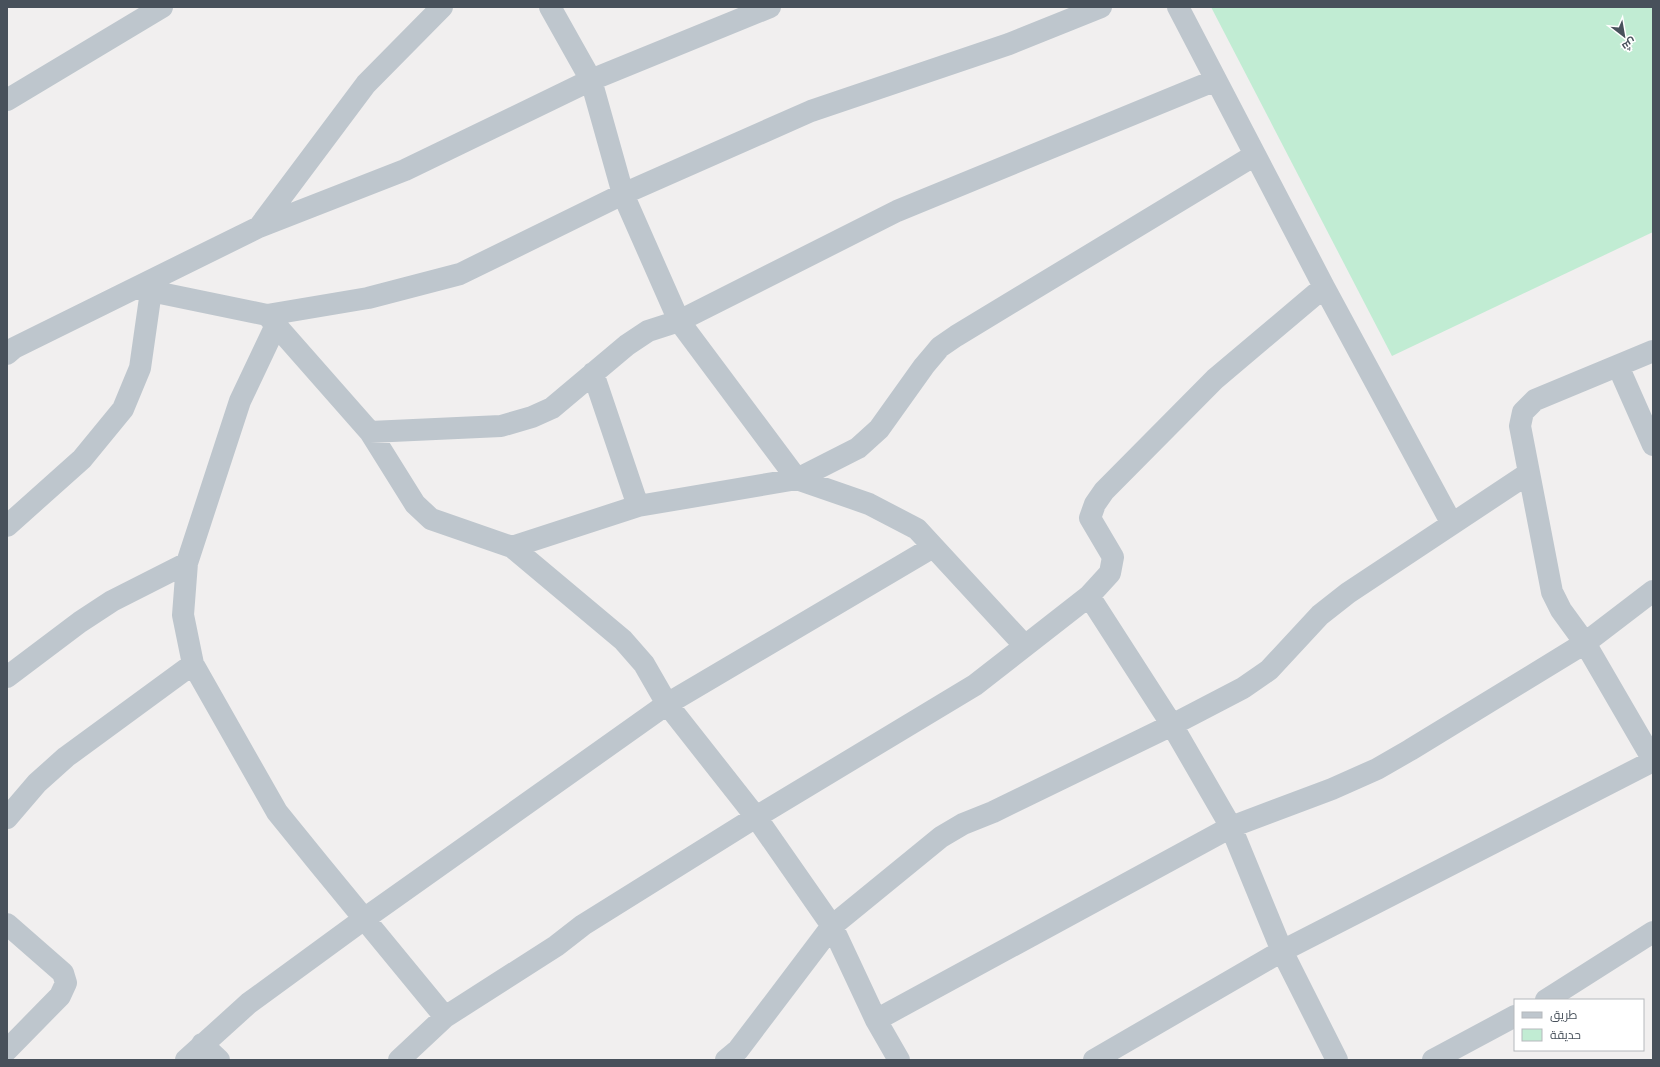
<svg xmlns="http://www.w3.org/2000/svg" width="1660" height="1067" font-family="'PT Sans Narrow',Cairo,sans-serif">
	<style>
		.green { fill: #c1ecd3 }
		.lines { fill: none; stroke-linecap: round; stroke-linejoin: round }
		.street { stroke: #bec6cd; stroke-width: 22 }
	</style>
	<rect width="100%" height="100%" fill="#f1efef"/>
	<path class="green" d="M 1211,7 L 1653,7 L 1653,232 L 1392,356 Z"/>
	<g class="lines">
		<path class="street" d="M 550,7 L 591,80 L 623,194 L 679,321 L 797,479 L 869,504 L 917,529 L 1025,646
			M 1178,7 L 1324,287 L 1452,524
			M 7,100 L 162,7
			M 259,227 L 366,84 L 442,7
			M 136,288 L 267,315 L 368,298 L 460,274 L 623,194 L 811,111 L 1009,44 L 1101,7
			M 267,315 L 370,432 L 415,504 L 431,519 L 512,547 L 623,640 L 644,664 L 667,704 L 756,817 L 832,926 L 876,1020 L 899,1060
			M 276,325 L 240,401 L 187,563 L 183,615 L 193,664 L 277,812 L 320,865 L 445,1017
			M 1653,351 L 1535,400 L 1523,412 L 1520,426 L 1552,592 L 1561,610 L 1585,643 L 1653,760
			M 7,354 L 14,348 L 259,227 L 405,170 L 591,80 L 770,7
			M 1618,366 L 1653,445
			M 593,373 L 638,506
			M 370,432 L 501,426 L 532,417 L 552,408 L 627,345 L 648,331 L 679,321 L 897,211 L 1216,80
			M 7,526 L 82,459 L 123,409 L 140,368 L 151,291
			M 512,547 L 638,506 L 797,479 L 858,448 L 879,429 L 924,366 L 940,347 L 956,336 L 1255,155
			M 1089,596 L 1172,725 L 1231,827 L 1282,951 L 1337,1060
			M 7,677 L 80,622 L 112,601 L 187,563
			M 7,818 L 37,783 L 66,757 L 193,664
			M 7,924 L 63,973 L 66,983 L 60,996 L 7,1050
			M 1546,1000 L 1653,932
			M 876,1020 L 1231,827 L 1332,789 L 1377,769 L 1410,750 L 1585,643 L 1653,591
			M 202,1044 L 219,1060
			M 186,1060 L 249,1003 L 364,919 L 667,704 L 933,547
			M 399,1060 L 445,1017 L 556,946 L 583,925 L 756,817 L 975,685 L 1089,596 L 1110,573 L 1113,557 L 1090,518 L 1095,504 L 1104,491 L 1215,379 L 1324,287
			M 726,1060 L 738,1050 L 832,926 L 941,837 L 963,824 L 993,812 L 1172,725 L 1243,688 L 1269,670 L 1320,615 L 1348,593 L 1529,473
			M 1094,1060 L 1282,951 L 1653,761
			M 1433,1060 L 1515,1016"/>
	</g>
	<rect width="1660" height="1067" fill="none" stroke="#48515b" stroke-width="16"/>
	<rect x="1514" y="999" width="130" height="52" fill="#ffffff" stroke="#b6b9bd"/>
	<rect x="1522" y="1012" width="20" height="6" fill="#bec6cd" stroke="#b6b9bd"/>
	<text x="1550" y="1019" font-size="12" fill="#48515b">طريق</text>
	<rect x="1522" y="1029" width="20" height="12" fill="#c1ecd3" stroke="#b6b9bd"/>
	<text x="1550" y="1039" font-size="12" fill="#48515b">حديقة</text>
	<g transform="translate(1624 36) rotate(149)" stroke="#ffffff" stroke-width="3" paint-order="stroke">
	<path d="M0-3L7 15L0 10L-7 15Z" fill="#48515b"/>
	<text y="-6" font-size="11" font-weight="bold" text-anchor="middle" fill="#48515b">ش</text>
	</g>
</svg>
